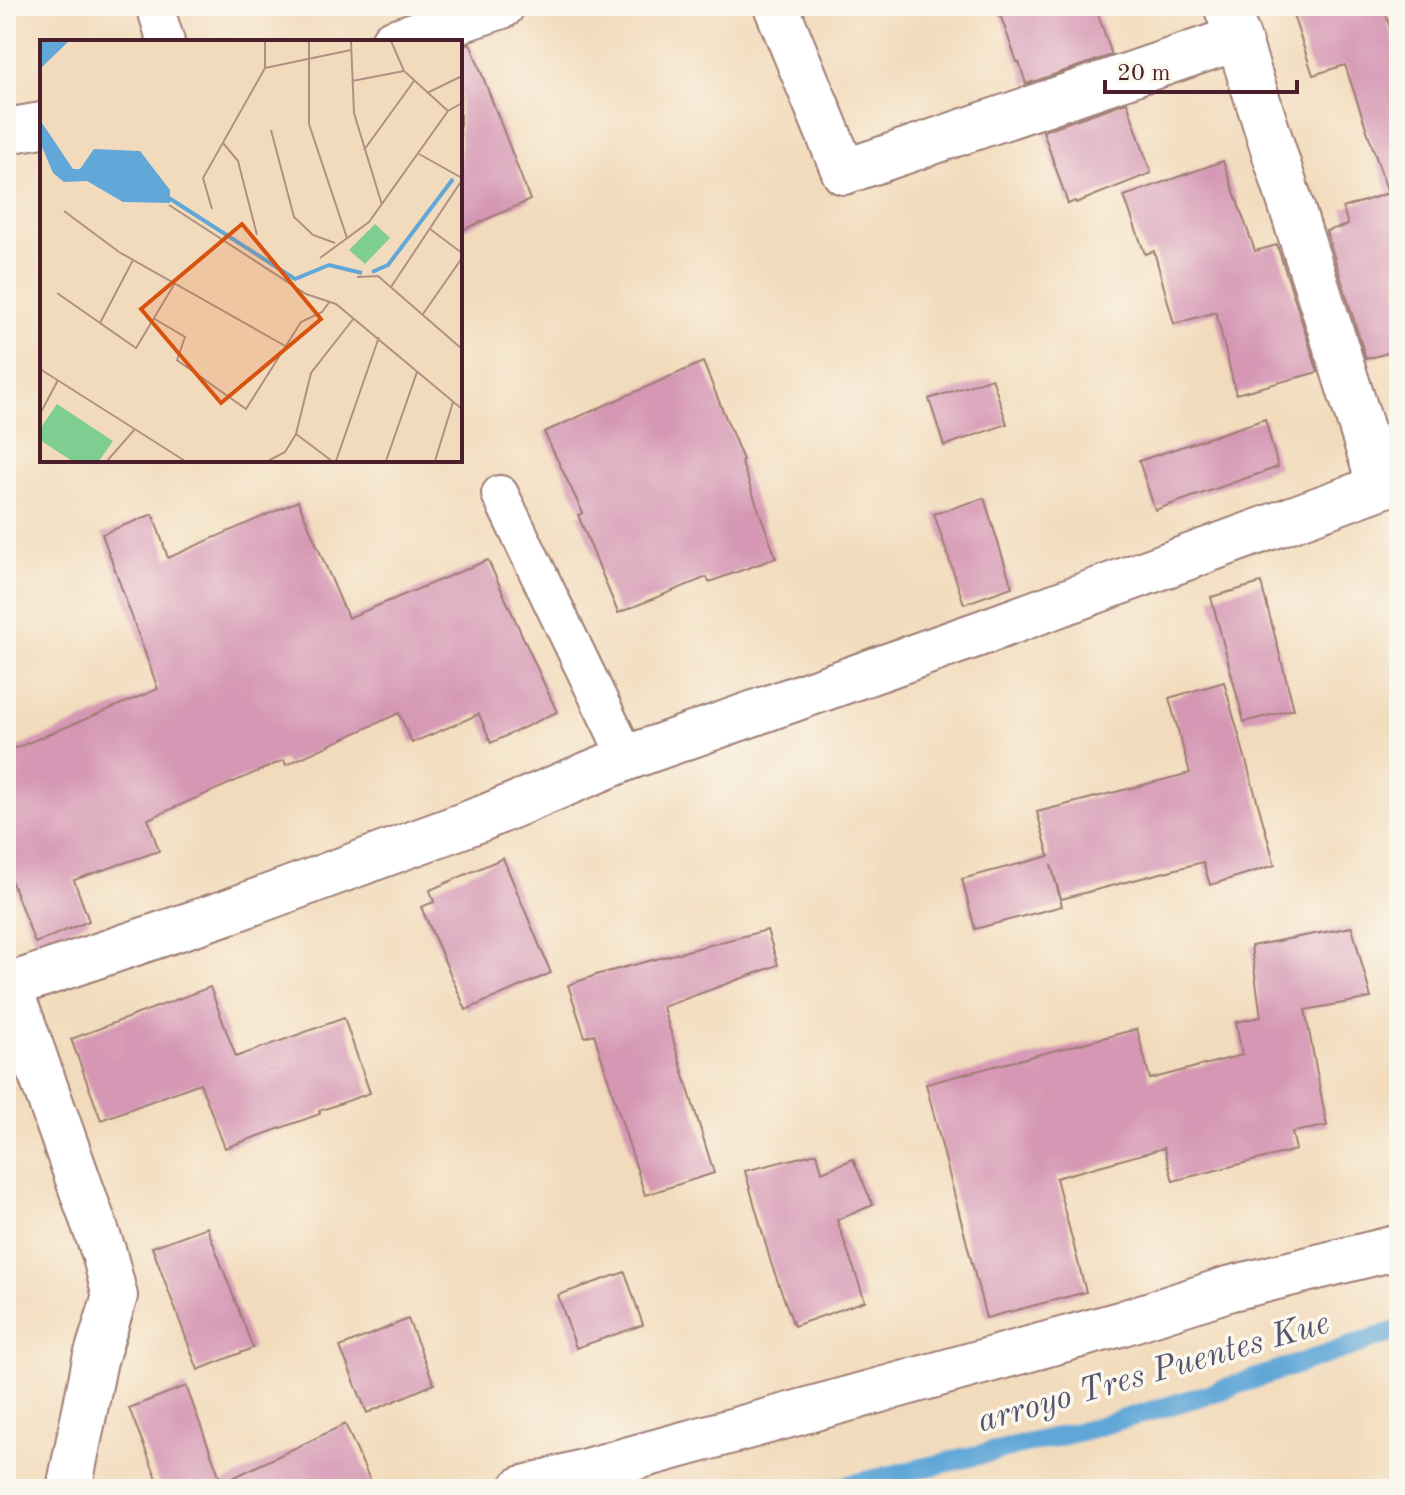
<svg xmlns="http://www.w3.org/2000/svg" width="1405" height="1495" font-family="'Old Standard TT',serif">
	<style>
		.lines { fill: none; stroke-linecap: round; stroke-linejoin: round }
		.stream { stroke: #61a7d7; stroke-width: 20 }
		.building { fill: #d597b4 }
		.lane-casing { stroke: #9e7d74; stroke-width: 40 }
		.street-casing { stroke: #9e7d74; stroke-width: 48 }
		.lane { stroke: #fff; stroke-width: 36 }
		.street { stroke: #fff; stroke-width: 44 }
		.labels { text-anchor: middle; stroke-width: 7; stroke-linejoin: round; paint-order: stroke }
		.water-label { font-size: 34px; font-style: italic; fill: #535570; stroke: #fbf7ec }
		.inset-river { fill: none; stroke: #61a7d7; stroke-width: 4 }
		.inset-road { fill: none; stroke: #af9082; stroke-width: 2 }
		.view { fill: #d8530f; fill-opacity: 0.15; stroke: #d8530f; stroke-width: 4 }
		.inset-edge { fill: none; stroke: #4a1f2b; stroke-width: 4 }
	</style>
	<rect width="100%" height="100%" fill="#fbf7ec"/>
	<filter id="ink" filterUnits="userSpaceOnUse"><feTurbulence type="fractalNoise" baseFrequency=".0125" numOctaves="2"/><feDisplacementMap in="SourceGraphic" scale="16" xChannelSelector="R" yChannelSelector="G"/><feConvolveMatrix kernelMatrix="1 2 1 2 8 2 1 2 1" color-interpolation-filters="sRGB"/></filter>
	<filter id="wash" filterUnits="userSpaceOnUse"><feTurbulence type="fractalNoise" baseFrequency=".006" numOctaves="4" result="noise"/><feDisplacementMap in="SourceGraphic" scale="32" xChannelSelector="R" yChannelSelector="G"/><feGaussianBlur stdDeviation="1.8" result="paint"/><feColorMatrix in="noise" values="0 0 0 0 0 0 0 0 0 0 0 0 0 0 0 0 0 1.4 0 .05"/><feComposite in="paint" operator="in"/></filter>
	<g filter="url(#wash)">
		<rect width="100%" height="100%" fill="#f2dbbc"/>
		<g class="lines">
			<path class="stream" d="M 831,1489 L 1086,1430 L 1212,1393 L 1399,1330"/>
		</g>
		<g id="blocks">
			<path class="building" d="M 997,6 L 1095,6 L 1112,55 L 1026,84 L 1019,62 L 1017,62 Z
				M 1290,6 L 1383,6 L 1399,54 L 1399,350 L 1366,359 L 1326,231 L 1348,225 L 1343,208 L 1388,193 L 1345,65 L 1313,75 Z
				M 470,43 L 530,200 L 460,231 L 460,46 Z
				M 1127,102 L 1151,173 L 1076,203 L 1075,201 L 1068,204 L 1043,131 Z
				M 1223,161 L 1255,251 L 1277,245 L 1318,372 L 1236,394 L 1216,312 L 1174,324 L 1154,251 L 1145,254 L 1124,196 Z
				M 703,362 L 743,460 L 741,461 L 776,558 L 709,582 L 707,577 L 618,613 L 578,515 L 583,513 L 544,432 Z
				M 992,378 L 1007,424 L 944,446 L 929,399 Z
				M 1265,419 L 1278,467 L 1155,510 L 1139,461 Z
				M 984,498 L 1012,587 L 964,604 L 934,514 Z
				M 298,501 L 348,618 L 488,560 L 557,712 L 491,743 L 479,714 L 412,743 L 399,713 L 286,765 L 284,760 L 148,819 L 159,851 L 74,880 L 89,921 L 35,943 L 6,867 L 6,752 L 158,689 L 102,534 L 153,514 L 168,558 Z
				M 1261,583 L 1294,709 L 1244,722 L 1211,597 Z
				M 1224,682 L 1275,865 L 1210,885 L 1203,862 L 1061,899 L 1051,865 L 1062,906 L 975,929 L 962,879 L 1049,856 L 1037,812 L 1190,773 L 1169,698 Z
				M 503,858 L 551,973 L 466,1010 L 421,907 L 434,902 L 430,890 Z
				M 1352,927 L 1371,998 L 1305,1010 L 1327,1126 L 1292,1132 L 1296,1150 L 1173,1181 L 1164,1148 L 1056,1178 L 1086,1292 L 986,1318 L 926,1084 L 1137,1029 L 1150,1079 L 1242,1055 L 1236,1022 L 1261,1017 L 1251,946 Z
				M 767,930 L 778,965 L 663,1007 L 714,1173 L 645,1195 L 594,1034 L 585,1037 L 568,985 L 599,974 Z
				M 210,987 L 236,1057 L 344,1018 L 370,1093 L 319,1111 L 320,1114 L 225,1148 L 200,1083 L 101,1120 L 71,1039 Z
				M 817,1153 L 822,1172 L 853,1159 L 873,1205 L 837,1220 L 865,1301 L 794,1326 L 771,1263 L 745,1171 Z
				M 207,1227 L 253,1348 L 198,1370 L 152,1247 Z
				M 625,1272 L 643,1325 L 576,1348 L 558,1295 Z
				M 408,1319 L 434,1384 L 367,1413 L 340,1347 Z
				M 186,1386 L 222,1483 L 345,1424 L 374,1489 L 161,1489 L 129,1408 Z"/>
		</g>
	</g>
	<g filter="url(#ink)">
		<use href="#blocks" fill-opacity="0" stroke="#9e7d74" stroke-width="2"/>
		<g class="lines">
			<g class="lane-casing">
				<path id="lane" d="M 155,6 L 166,42
					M 500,494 L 627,758"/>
			</g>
			<g class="street-casing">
				<path id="street" d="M 776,6 L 844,172 L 1238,38
					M 1226,6 L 1238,38 L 1380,486
					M 393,42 L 502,6
					M 6,131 L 42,125
					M 6,982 L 22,1021 L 104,1253 L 115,1296 L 95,1360 L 69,1489
					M 8,986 L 230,911 L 483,818 L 627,758 L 981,633 L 1399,480
					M 521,1489 L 1120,1324 L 1228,1289 L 1399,1247"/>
			</g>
			<use href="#lane" class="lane"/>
			<use href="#street" class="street"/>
		</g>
	</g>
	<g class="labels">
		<g class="water-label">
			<text transform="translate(1153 1370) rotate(-16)" y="12">arroyo Tres Puentes Kue</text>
		</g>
	</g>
	<g transform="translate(40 40)">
		<rect width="422" height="422" fill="#f2dbbc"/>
		<path d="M 335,184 L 350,198 L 325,224 L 309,210 ZM 17,364 L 73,401 L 59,421 L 32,421 L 0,400 L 0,389 Z" fill="#7dce90"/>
		<path d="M 0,1 L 29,1 L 0,29 ZM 0,80 L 33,129 L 40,129 L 54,109 L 100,111 L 130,150 L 130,163 L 83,162 L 47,141 L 24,142 L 13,133 L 0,102 Z" fill="#61a7d7"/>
		<path class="inset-river" d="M 129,158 L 255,239 L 289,225 L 322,233M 332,232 L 348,225 L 413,139"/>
		<path class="inset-road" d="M 269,1 L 269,84 L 307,198M 311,1 L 314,73 L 342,165M 351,1 L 364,31 L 408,71M 225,28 L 311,10M 312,41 L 364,31M 387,53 L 422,36M 231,90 L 254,177 L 273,195 L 295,203M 183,103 L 198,121 L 217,195M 324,110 L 374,41M 379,114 L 422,138M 129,165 L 266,254 L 296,264 L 422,369M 172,169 L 163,138 L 225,28 L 225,1M 24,171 L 79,212 L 247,307M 390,189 L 422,213M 280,218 L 329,182 L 408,71 L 422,63M 317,237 L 338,236 L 422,309M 351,247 L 422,140M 17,253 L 96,308 L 135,243M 383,274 L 422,218M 113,278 L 145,297 L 137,320 L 206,369 L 261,282 L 282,272 L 290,261M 60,283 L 93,220M 0,329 L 145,421M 0,374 L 18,340M 256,394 L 292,421M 67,421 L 95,389M 228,421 L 245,412 L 256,394 L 271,333 L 314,278M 296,421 L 339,297M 346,421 L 377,332M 395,421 L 413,362"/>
		<path class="view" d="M 202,184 L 281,279 L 181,363 L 101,269 Z"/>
		<rect width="422" height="422" class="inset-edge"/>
	</g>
	<rect width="1405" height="1495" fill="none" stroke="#fbf7ec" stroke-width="32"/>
	<path d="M1105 80v12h192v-12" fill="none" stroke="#4a1f2b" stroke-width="4"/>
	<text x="1117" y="80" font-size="24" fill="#4a1f2b" stroke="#fbf7ec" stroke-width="6" paint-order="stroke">20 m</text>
</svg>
